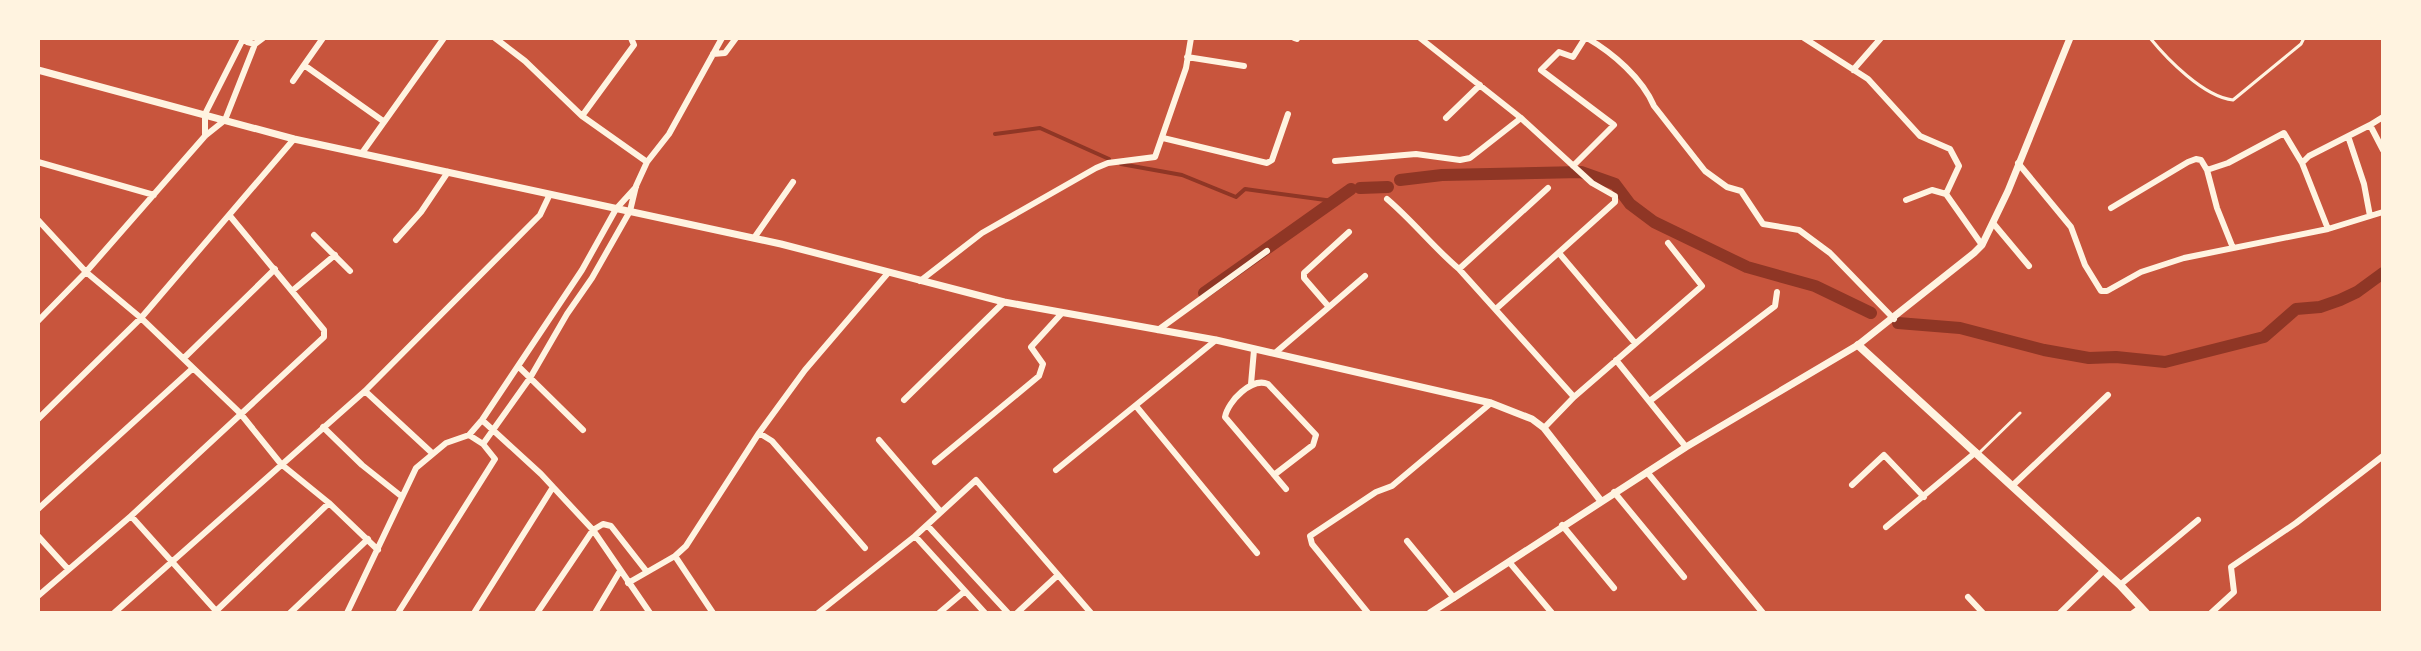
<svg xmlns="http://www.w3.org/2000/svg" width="2421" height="651" font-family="'Noto Serif',serif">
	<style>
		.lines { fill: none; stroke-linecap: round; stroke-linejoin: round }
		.stream { stroke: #8f3625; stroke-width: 4 }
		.canal { stroke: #8f3625; stroke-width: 12 }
		.service { stroke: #fff3e0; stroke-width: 3 }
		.minor { stroke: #fff3e0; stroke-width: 6 }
		.tertiary { stroke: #fff3e0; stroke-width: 7 }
		.secondary { stroke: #fff3e0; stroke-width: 8 }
	</style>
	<rect width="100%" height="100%" fill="#c8553d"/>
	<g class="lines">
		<path class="stream" d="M 995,134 L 1040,128 L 1109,159
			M 1121,164 L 1182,175 L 1236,197 L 1245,189 L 1333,201"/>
		<path class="canal" d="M 1400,180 L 1442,175 L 1581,172 L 1615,184 L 1630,204 L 1654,222 L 1747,267 L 1815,286 L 1871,313
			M 1360,188 L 1388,187
			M 1204,293 L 1351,189
			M 1898,323 L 1960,328 L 2044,350 L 2089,358 L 2116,357 L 2165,362 L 2264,337 L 2296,309 L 2320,307 L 2340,300 L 2357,292 L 2383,273"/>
		<path class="service" d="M 2150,38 C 2167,59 2204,97 2233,100 L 2301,44 L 2304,38
			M 1978,454 L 2020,413"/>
		<path class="minor" d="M 243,38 L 247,42 L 255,44 L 263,38
			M 323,38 L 304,65 L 383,121
			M 495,38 L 525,61 L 582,116 L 647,162
			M 1294,38 L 1297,39
			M 1420,38 L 1521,118 L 1592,183 L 1615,196 L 1615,202 L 1497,308
			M 1587,38 C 1613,53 1642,78 1654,106 L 1705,171 L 1727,187 L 1741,191 L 1763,224 L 1799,230 L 1830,253 L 1894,319
			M 1804,38 L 1868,79 L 1920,136 L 1950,149 L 1959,166 L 1946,194
			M 713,54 L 725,53 L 736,38
			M 1187,57 L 1244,66
			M 1853,70 L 1881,38
			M 293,81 L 304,65
			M 582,116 L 634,45 L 631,38
			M 2383,117 L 2370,125 L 2383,150
			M 1446,118 L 1480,85
			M 205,136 L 205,114 L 243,39
			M 2348,136 L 2364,184 L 2370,216
			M 1163,138 L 1267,163 L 1272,160 L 1288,114
			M 362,153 L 444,38
			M 1335,161 L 1416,154 L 1460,160 L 1470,158 L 1521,118
			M 38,162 L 154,195
			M 2018,163 L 2071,227 L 2085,265 L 2101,291 L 2107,291 L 2141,272 L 2184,258 L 2328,229 L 2383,212
			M 1573,166 L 1614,125 L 1541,70 L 1559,52 L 1573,57 L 1585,38
			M 2207,170 L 2217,208 L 2233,248
			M 1548,188 L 1459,269 L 1574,397
			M 1946,194 L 1982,245
			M 1387,199 C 1413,221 1433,247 1459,269
			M 1906,200 L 1932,190 L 1946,194
			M 2111,208 L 2188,162 L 2196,159 L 2201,160 L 2207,170 L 2228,163 L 2284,133 L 2302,163
			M 38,220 L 86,272 L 141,318 L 240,413 L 281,464 L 329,503 L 378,550
			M 1993,223 L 2029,266
			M 2328,229 L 2302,163 L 2309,156 L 2370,125
			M 314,235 L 350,271
			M 754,238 L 793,182
			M 396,240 L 421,212 L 448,172
			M 1559,253 L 1635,343
			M 920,281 L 982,233 L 1096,168 L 1108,163 L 1155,157 L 1186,68 L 1191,38
			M 292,291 L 335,255
			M 1329,307 L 1365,276
			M 38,321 L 86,272 L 205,136 L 225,120 L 255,44
			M 1158,330 L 1267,251
			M 1275,353 L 1329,307 L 1304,278 L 1304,273 L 1349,232
			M 184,358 L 275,269
			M 1616,360 L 1686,447
			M 518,366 L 583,430
			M 1251,384 L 1254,350
			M 365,391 L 432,453
			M 904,400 L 1004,302
			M 1651,400 L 1775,306 L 1777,292
			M 1136,406 L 1257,553
			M 38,419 L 141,318 L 294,139
			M 482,420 L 541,474 L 593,530 L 650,613
			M 323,427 L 362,465 L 401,496
			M 1544,428 L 1574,397 L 1702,286 L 1668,243
			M 759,433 L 772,441 L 865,548
			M 469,435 L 482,420 L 582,270 L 616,209 L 636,187
			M 879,440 L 941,512
			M 483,444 L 530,378 L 567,314 L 592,278 L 630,211 L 636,186 L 647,162 L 669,134 L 722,38
			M 935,462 L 1039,376 L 1043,364 L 1031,347 L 1062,313
			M 1056,470 L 1216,340
			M 1647,472 L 1763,613
			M 1274,475 L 1313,445 L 1316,435 L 1268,384 C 1252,377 1228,401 1225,417 L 1286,489
			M 1852,485 L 1884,455 L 1924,497
			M 2012,486 L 2108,395
			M 1614,492 L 1684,577
			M 38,509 L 192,369
			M 131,516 L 217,612
			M 927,525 L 1008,613
			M 1562,525 L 1614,588
			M 1886,527 L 1976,452
			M 38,536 L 68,569
			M 915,536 L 985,613
			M 1407,541 L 1454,598
			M 675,556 L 713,613
			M 1510,563 L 1552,613
			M 628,583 L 675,556 L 686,546 L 759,433 L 805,370 L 888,273
			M 2120,585 L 2198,520
			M 38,596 L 131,516 L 324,337 L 324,330 L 230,216
			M 1968,597 L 1983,613
			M 114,613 L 365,391 L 540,215 L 550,194
			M 214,613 L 329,503
			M 290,613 L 368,539
			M 347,613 L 416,468 L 446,443 L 469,435 L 483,444 L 495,459 L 398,613
			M 474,613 L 553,487
			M 537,613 L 593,530 L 603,524 L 611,526 L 647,572
			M 595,613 L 620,571
			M 818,613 L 915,536 L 976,480 L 1091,613
			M 939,613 L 965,591
			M 1017,613 L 1058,575
			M 1368,613 L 1312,544 L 1310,536 L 1376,492 L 1392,486 L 1491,403
			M 2060,613 L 2103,571
			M 2133,613 L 2140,608
			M 2211,613 L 2234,592 L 2231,567 L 2296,523 L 2383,456"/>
		<path class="tertiary" d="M 38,70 L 294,139 L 781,244 L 1004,302 L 1216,340 L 1491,403 L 1532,419 L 1544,428 L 1601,501
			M 1430,613 L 1686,447 L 1858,345 L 1974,253 L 1982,245 L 2008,191 L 2070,38"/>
		<path class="secondary" d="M 1858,345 L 2120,585 L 2146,613"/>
	</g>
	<rect width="2421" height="651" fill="none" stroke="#fff3e0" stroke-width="80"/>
</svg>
